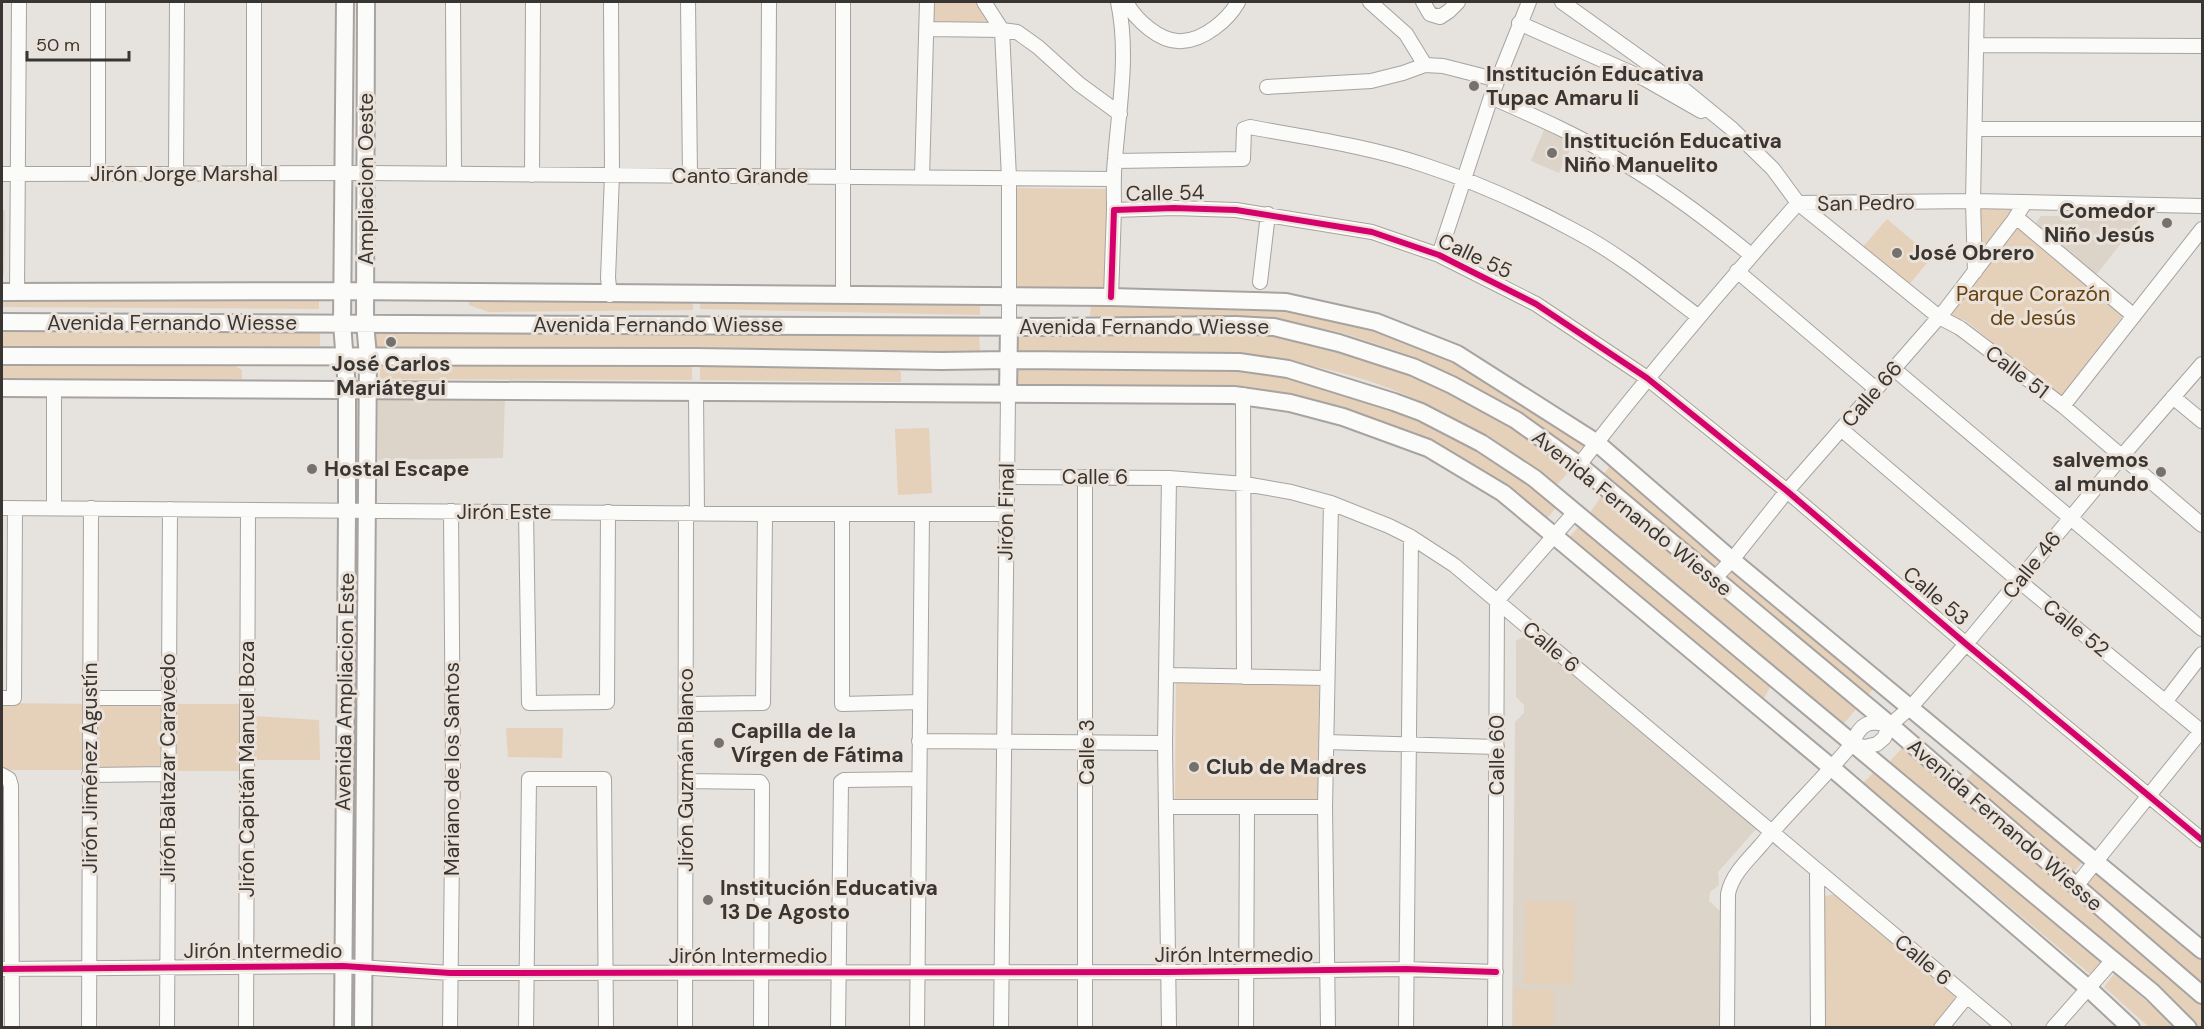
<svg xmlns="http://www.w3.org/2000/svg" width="2204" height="1029" font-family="'DM Sans',sans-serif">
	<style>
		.built { fill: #dcd3c9 }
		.green { fill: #e5d0b9 }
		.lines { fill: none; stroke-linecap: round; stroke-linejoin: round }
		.minor-casing { stroke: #a7a3a0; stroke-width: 16 }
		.major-casing { stroke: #a7a3a0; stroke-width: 20 }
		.minor { stroke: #fbfbfa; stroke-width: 14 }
		.major { stroke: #fbfbfa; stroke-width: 16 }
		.cycleway-casing { stroke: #eae2d9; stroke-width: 10 }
		.cycleway { stroke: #d6006c; stroke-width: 6 }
		.poi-dot { fill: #75726e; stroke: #eae2d9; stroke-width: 2 }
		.labels { text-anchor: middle; stroke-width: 6; stroke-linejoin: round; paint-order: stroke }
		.poi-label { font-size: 21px; font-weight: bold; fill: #383532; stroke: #eae2d9; text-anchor: start }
		.street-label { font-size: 21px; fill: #383532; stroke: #eae2d9 }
		.park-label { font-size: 21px; fill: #65410f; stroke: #eae2d9 }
	</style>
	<rect width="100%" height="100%" fill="#e6e2dd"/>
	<path class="built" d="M 1544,130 L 1573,144 L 1559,173 L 1531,161 Z
		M 2,210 L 5,210 L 4,275 L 2,275 Z
		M 2139,215 L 2140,219 L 2093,279 L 2032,227 L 2041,216 Z
		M 378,395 L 505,396 L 503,458 L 378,460 Z
		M 1525,636 L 1757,828 L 1718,872 L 1719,885 L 1710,892 L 1709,901 L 1720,911 L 1719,1027 L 1512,1028 L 1515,722 L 1524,713 L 1524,705 L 1516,697 L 1516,641 Z"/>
	<path class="green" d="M 929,2 L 979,2 L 991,21 L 929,26 Z
		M 1016,188 L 1108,189 L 1108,290 L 1017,289 Z
		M 1977,206 L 2017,207 L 1978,263 Z
		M 1887,219 L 1932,257 L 1908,286 L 1862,248 Z
		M 2014,220 L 2125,313 L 2061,398 L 1965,320 L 1941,317 Z
		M 319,295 L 319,309 L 2,307 L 2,297 Z
		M 700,296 L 980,302 L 980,315 L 700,309 Z
		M 693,297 L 693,310 L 489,312 L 469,305 L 469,298 Z
		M 1091,304 L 1270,309 L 1364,327 L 1405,340 L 1448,359 L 1496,385 L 1536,409 L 1584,445 L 1576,455 L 1528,418 L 1467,383 L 1413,356 L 1340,332 L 1271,319 L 1090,316 Z
		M 2,323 L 320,323 L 320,346 L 2,346 Z
		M 368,325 L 979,333 L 980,352 L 370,348 Z
		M 1019,332 L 1244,332 L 1294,338 L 1345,352 L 1427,379 L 1493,414 L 1572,468 L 1556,486 C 1481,426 1396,380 1300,364 C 1207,349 1111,353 1018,352 Z
		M 380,361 L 692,363 L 692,380 L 380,379 Z
		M 2,362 L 228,362 L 242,370 L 242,379 L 2,379 Z
		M 700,363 L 885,365 L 901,372 L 901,382 L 700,380 Z
		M 1018,370 L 1238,370 L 1265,374 L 1308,383 L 1420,418 L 1467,441 L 1558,505 L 1545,521 L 1494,481 L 1448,449 L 1410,432 L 1366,417 L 1299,399 L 1018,387 Z
		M 351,398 L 362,399 L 362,505 L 350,504 Z
		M 929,428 L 932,493 L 898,495 L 895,429 Z
		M 1610,466 L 1724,559 L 1716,570 L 1602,476 Z
		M 1603,494 L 1857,708 L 1841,727 L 1589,514 Z
		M 1581,524 L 1770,687 L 1763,700 L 1568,539 Z
		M 351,536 L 361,536 L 358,950 L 348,950 Z
		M 1734,568 L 1876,686 L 1865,698 L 1725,580 Z
		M 1176,682 L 1319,684 L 1318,801 L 1175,799 Z
		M 2,703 L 87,704 L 86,770 L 2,770 Z
		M 101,703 L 164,705 L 163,769 L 100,770 L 98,768 L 98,705 Z
		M 176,704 L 242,704 L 242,771 L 177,771 Z
		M 254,716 L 319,720 L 320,760 L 254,760 Z
		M 506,728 L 563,728 L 562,758 L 508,757 Z
		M 1903,747 L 2202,1001 L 2202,1027 L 2197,1027 L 2173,1000 L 1888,763 Z
		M 1975,770 L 2083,861 L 2073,873 L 1966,780 Z
		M 1874,772 L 2101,963 L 2090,974 L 1863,783 Z
		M 2095,871 L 2202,961 L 2201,981 L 2086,882 Z
		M 1834,894 L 1958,997 L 1933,1027 L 1818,1028 L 1818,898 Z
		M 1525,901 L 1575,902 L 1573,985 L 1524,984 Z
		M 2114,974 L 2177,1027 L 2149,1027 L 2104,987 Z
		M 348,987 L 358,987 L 358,1027 L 348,1028 Z
		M 1514,989 L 1554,989 L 1554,1027 L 1514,1027 Z"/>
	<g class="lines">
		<g class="minor-casing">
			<path id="minor" d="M 98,2 L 98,174
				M 453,2 L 454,174
				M 688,2 L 690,176
				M 984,2 L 1002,30 L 1009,178 L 1009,327
				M 1126,2 C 1135,19 1160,43 1182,41 C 1204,40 1228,20 1238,2
				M 1370,2 L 1406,34 L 1425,65
				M 1423,2 L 1430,14 L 1440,17 L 1449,11 L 1458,2
				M 1562,2 L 1677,84 L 1732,129 L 1773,169 L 1798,203 L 1939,317 L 1960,328 L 2063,406 L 2202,525
				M 1519,23 L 1645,79 L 1701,111
				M 927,29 L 1002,30 L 1017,32 L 1038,47 L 1079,84 L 1120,114
				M 1976,45 L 2202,46
				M 1267,87 L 1371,81 L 1403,73 L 1425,65 L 1443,66 L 1498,80
				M 1491,97 C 1531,115 1571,132 1608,154 C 1659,183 1706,218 1751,255
				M 1976,129 L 2202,129
				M 1115,161 L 1243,159 L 1244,129 L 1250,127 C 1308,138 1367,146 1424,165 C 1476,182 1527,205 1575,231 C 1619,254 1659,287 1699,317
				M 2,174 L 367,173 L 1114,179
				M 176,174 L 177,2
				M 254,174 L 254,2
				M 532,175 L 533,2
				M 768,176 L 769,2
				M 922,177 L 927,2
				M 1114,210 C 1114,193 1113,176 1115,159 C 1119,107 1129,54 1118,2
				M 2016,217 L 2134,316
				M 1439,255 L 1491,97 L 1529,2
				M 1737,271 L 1876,389
				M 1975,272 L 1973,201 L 1977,2
				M 1260,282 L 1268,214
				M 17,292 L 19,2
				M 610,295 L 608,278 L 612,175 L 611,2
				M 843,295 L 843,2
				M 1111,297 L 1114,210 L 1174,208 L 1236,210 L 1372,232 L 1439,255 L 1536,304 L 1647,378 L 1787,491 L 1966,644 L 2202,840
				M 1894,369 L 2202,629
				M 54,388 L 54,507
				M 696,393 L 697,513
				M 1243,395 L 1244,677
				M 2173,397 L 2202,421
				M 2063,406 L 2202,229
				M 1841,429 L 2019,581 L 2202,732
				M 1579,465 C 1649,375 1722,288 1798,203 L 1973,201 L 2202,206
				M 1007,477 L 1169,478 L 1245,484 L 1291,492 L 1331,503 L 1389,526 L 1411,537 L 1454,565 L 2005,1028
				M 1085,477 L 1085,1028
				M 2,508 L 765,514 L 1006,514
				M 526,512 L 529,703 L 607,702 L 608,512
				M 842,514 L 842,704 L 920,702
				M 1714,579 L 1732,560 L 1787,491 L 1946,309 L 2014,220 L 2024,204
				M 1167,675 L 1326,678
				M 2,698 L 14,698 L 15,508
				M 91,698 L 168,698
				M 2165,702 L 2202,654
				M 687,704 L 763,703 L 765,514
				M 919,741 L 1165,743
				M 1326,742 L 1497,747
				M 1852,744 L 1865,747 L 1877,744 L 1884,738 L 1890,725 L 1911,707 L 1966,644 L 2122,456 L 2202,364
				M 2,775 L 9,779 L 11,786 L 12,1028
				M 89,775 L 168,774
				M 686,781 L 760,782 L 762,785 L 761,1028
				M 1166,807 L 1325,807
				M 1817,871 L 1818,1028
				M 2076,886 L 2201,731
				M 2,969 L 343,966 L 450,973 L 1168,972 L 1406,969 L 1496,972
				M 89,1028 L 91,508
				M 167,1028 L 170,509
				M 246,1028 L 248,510
				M 450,1028 L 453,765 L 451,511
				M 526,1028 L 529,779 L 604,779 L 606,1028
				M 685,1028 L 686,513
				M 838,1028 L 841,782 L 844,780 L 919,779
				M 917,1028 L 922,514
				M 1001,1028 L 1008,395
				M 1169,1028 L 1165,743 L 1169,478
				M 1246,1028 L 1247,807
				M 1328,1028 L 1325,807 L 1331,503
				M 1406,1028 L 1411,537
				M 1495,1028 L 1497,601 L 1575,512
				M 1727,1028 L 1728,894 C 1732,874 1748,860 1761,845 C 1790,810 1823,779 1852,744 C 1860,724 1868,719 1889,725
				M 1941,1028 L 1967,996
				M 2053,1028 L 2113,960"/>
		</g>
		<g class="major-casing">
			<path id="major" d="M 2,292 L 342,291 L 1111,297 L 1286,302 L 1376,322 L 1457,354 L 1597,443 L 1732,560 L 2202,950
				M 2,322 L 1048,327 L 1236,325 L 1274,327 L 1339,343 L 1413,367 L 1452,385 L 1516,420 L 1579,465 L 1890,725 L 2202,995
				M 2,356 L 696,357 L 941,361 L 1008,360 L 1239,362 L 1288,369 L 1394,402 L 1421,412 L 1481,443 L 1534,478 L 2113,960 L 2152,992 L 2188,1028
				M 2,388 L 1234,395 L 1290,403 L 1343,417 L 1428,448 L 1503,493 L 1832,768 L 2088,988 L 2131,1028
				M 1008,395 L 1009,327
				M 343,1028 L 347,510 L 347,389 L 342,323 L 345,2
				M 363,1028 L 368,356 L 365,323 L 366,2"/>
		</g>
		<use href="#minor" class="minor"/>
		<use href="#major" class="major"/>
		<g class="cycleway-casing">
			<path id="cycleway" d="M 1111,297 L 1114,210 L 1174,208 L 1236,210 L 1372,232 L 1439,255 L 1536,304 L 1647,378 L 1787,491 L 1966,644 L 2202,840
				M 2,969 L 343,966 L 450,973 L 1168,972 L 1406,969 L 1496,972"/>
		</g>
		<use href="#cycleway" class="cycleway"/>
	</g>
	<g class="poi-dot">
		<circle cx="1474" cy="86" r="6"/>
		<circle cx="1552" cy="153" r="6"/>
		<circle cx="2167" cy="223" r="6"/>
		<circle cx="1897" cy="253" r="6"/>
		<circle cx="391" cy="342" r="6"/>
		<circle cx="312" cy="469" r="6"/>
		<circle cx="2161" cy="472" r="6"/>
		<circle cx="719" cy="743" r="6"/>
		<circle cx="1194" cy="767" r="6"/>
		<circle cx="708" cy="900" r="6"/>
	</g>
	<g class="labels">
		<g class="poi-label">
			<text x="1486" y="81">Institución Educativa<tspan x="1486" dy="24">Tupac Amaru Ii</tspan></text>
			<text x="1564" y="148">Institución Educativa<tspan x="1564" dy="24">Niño Manuelito</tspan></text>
			<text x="2155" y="218" text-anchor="end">Comedor<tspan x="2155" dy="24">Niño Jesús</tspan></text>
			<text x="1909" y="260">José Obrero</text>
			<text x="391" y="371" text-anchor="middle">José Carlos<tspan x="391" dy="24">Mariátegui</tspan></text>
			<text x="2149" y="467" text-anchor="end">salvemos<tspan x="2149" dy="24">al mundo</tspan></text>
			<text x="324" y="476">Hostal Escape</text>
			<text x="731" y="738">Capilla de la<tspan x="731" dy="24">Vírgen de Fátima</tspan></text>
			<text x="1206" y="774">Club de Madres</text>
			<text x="720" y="895">Institución Educativa<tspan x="720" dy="24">13 De Agosto</tspan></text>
		</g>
		<g class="street-label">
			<text x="184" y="181">Jirón Jorge Marshal</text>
			<text x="740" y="183">Canto Grande</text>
			<text transform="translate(366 179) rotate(-90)" y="7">Ampliacion Oeste</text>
			<text transform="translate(1165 193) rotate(-1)" y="7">Calle 54</text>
			<text transform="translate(1866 203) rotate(-1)" y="7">San Pedro</text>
			<text transform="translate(1475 256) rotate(25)" y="7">Calle 55</text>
			<text x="172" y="330">Avenida Fernando Wiesse</text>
			<text x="658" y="332">Avenida Fernando Wiesse</text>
			<text x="1144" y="334">Avenida Fernando Wiesse</text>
			<text transform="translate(2017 372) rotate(37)" y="7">Calle 51</text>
			<text transform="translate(1872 394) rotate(-49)" y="7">Calle 66</text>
			<text x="1095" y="484">Calle 6</text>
			<text x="504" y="519">Jirón Este</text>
			<text transform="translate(1006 512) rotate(-89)" y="7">Jirón Final</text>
			<text transform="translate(1632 513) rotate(39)" y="7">Avenida Fernando Wiesse</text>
			<text transform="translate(2032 565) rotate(-51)" y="7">Calle 46</text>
			<text transform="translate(1936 596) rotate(40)" y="7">Calle 53</text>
			<text transform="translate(2076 628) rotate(39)" y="7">Calle 52</text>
			<text transform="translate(1551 647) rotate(40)" y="7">Calle 6</text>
			<text transform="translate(345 692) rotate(-89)" y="7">Avenida Ampliacion Este</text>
			<text transform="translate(1087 752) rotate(-90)" y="7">Calle 3</text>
			<text transform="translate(1497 755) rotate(-90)" y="7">Calle 60</text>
			<text transform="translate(90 768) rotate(-90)" y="7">Jirón Jiménez Agustín</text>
			<text transform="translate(168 768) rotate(-90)" y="7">Jirón Baltazar Caravedo</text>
			<text transform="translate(247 769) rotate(-90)" y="7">Jirón Capitán Manuel Boza</text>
			<text transform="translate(452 769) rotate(-90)" y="7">Mariano de los Santos</text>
			<text transform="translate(686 770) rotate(-90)" y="7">Jirón Guzmán Blanco</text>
			<text transform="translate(2005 825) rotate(41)" y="7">Avenida Fernando Wiesse</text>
			<text x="263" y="958">Jirón Intermedio</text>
			<text x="1234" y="962">Jirón Intermedio</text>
			<text x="748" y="963">Jirón Intermedio</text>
			<text transform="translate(1923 960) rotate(40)" y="7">Calle 6</text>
		</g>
		<g class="park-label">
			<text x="2033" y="301">Parque Corazón<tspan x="2033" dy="24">de Jesús</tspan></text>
		</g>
	</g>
	<rect width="2204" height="1029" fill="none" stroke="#383532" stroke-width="6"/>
	<path d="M27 51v9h102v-9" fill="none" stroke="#383532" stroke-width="3"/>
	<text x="36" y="51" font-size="18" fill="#383532" stroke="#eae2d9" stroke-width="4.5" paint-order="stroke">50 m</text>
</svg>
